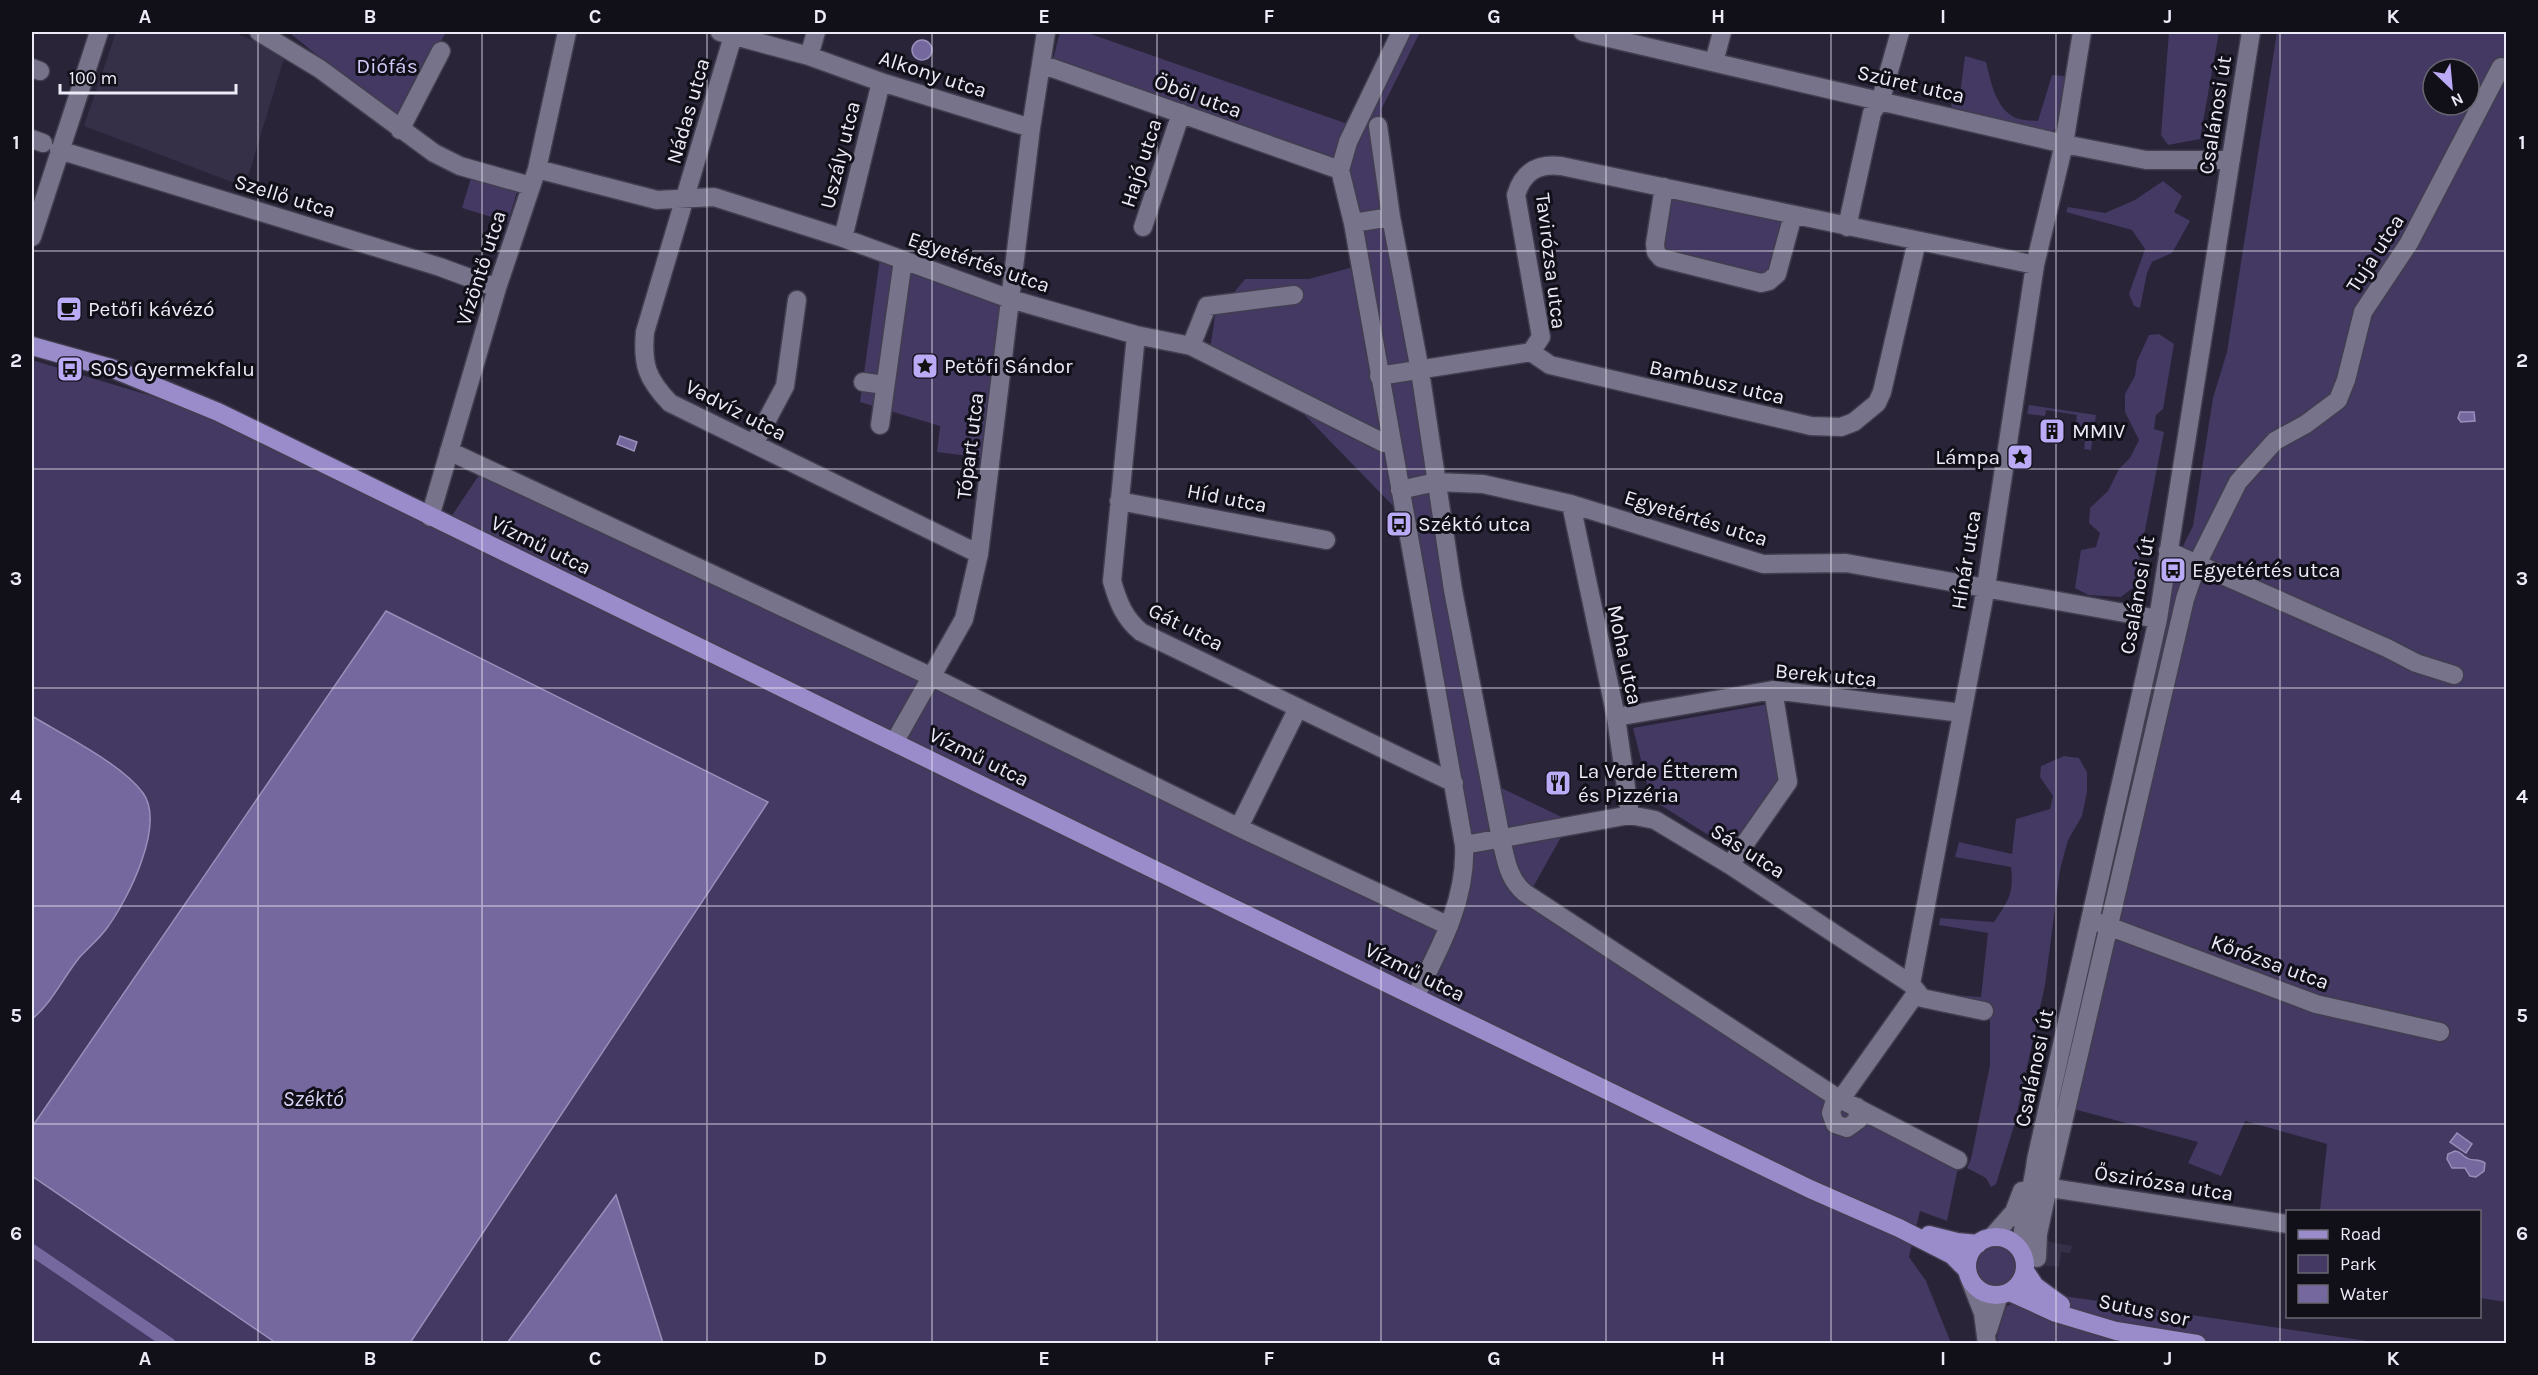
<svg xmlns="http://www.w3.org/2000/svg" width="2538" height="1375" font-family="Karla,sans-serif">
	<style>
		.built { fill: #352f48 }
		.green { fill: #433962; fill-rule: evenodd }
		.water { fill: #75689f; stroke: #998fba; stroke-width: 1.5 }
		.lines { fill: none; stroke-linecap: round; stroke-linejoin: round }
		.canal { stroke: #75689f; stroke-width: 12 }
		.minor-casing { stroke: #423e4f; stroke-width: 21 }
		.major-casing { stroke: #423e4f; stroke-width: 21 }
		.minor { stroke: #77738a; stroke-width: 18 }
		.major { stroke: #9a8ccb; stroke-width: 18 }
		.grid { fill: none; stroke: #edebf8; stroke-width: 1.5; stroke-opacity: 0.55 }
		.labels { text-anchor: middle; stroke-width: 6; stroke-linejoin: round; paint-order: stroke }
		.park-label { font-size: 21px; fill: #d4cafb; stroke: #110f18 }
		.street-label { font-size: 21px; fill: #edebf8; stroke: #110f18 }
		.poi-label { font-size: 21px; fill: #edebf8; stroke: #110f18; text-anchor: start }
		.water-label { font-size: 22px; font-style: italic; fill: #dad3f5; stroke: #110f18 }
		.neatline { fill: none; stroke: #edebf8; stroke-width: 2 }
		.grid-label { font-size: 20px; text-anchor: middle; font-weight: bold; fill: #edebf8 }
	</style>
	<rect width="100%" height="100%" fill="#292438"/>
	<path class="built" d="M 116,32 L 234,32 L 285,55 L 245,187 L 84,126 Z
		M 2045,1241 L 2072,1246 L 2070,1253 L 2061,1252 L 2059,1267 L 2046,1266 L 2042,1255 Z"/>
	<path class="green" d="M 292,32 L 446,32 L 397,120 L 291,34 Z
		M 1060,32 L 1085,32 L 1345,123 L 1395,32 L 1420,32 L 1381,110 L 1493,784 L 1570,821 L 1533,887 L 1879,1114 L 1961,1153 L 1947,1221 L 1920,1211 L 1909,1257 L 1926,1281 L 1951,1343 L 663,1343 L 616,1196 L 507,1343 L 410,1343 L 768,802 L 386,611 L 32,1127 L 32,360 L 208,413 L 443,529 L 487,463 L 876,661 L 1444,929 L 1461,850 L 1401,514 L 1293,403 L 1209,356 L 1215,316 L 1245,279 L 1309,279 L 1357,266 L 1334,175 L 1050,71 Z
		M 2169,32 L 2219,32 L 2200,139 L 2168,145 L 2161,135 Z
		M 2277,32 L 2506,32 L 2506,1302 L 2480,1298 L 2480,1212 L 2320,1210 L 2327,1144 L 2245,1121 L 2221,1176 L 2188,1163 L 2198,1142 L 2062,1106 L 2171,590 L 2186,548 L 2183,546 L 2193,526 L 2213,398 L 2227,352 ZM 2433,69 L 2469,69 L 2469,105 L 2433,105 Z
		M 1965,56 L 1986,62 C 1991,82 1996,112 2019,119 C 2025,121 2032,120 2038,121 L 2052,75 L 2065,76 L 2056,128 L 2050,134 L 1953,113 L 1951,104 L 1960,94 Z
		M 471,178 L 517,192 L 508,222 L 462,208 Z
		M 2163,181 L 2182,196 L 2174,212 L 2190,221 L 2172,253 L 2152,262 L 2147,273 L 2140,308 L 2134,306 L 2129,294 L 2145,249 L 2132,230 L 2066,212 L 2068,207 L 2105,213 L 2135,200 Z
		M 1679,197 L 1773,216 L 1786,222 L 1774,269 L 1763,277 L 1667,256 L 1663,240 L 1670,198 Z
		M 880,258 L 1003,303 L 986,458 L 937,452 L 940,426 L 860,402 Z
		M 2159,334 L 2174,344 L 2163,409 L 2156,415 L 2154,429 L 2164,432 L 2134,587 L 2121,597 L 2088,595 L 2075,588 L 2081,550 L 2096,547 L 2100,533 L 2089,523 L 2090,508 L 2108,491 L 2119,469 L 2130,458 L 2139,440 L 2125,412 L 2125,394 L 2135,376 L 2137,361 L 2149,335 Z
		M 2029,405 L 2096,415 L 2091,450 L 2084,449 L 2085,441 L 2074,438 L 2077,415 L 2046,410 L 2045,416 L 2027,414 Z
		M 1768,704 L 1780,778 L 1732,850 L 1651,799 L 1633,728 Z
		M 2064,756 L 2079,758 L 2087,772 L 2087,792 L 2082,816 L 2068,840 L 2060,870 L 2045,985 L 2014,1126 L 1996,1184 L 1991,1187 L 1986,1178 L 1967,1168 L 1971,1159 L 1990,1065 L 1990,1008 L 1947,1000 L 1950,995 L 1981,997 L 1988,933 L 1939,925 L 1940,918 L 1994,922 C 2009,900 2014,893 2011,867 L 1955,857 L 1959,842 L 2012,854 L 2016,819 L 2050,809 L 2053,796 L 2040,777 L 2041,766 Z
		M 32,1176 L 276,1343 L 32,1343 Z
		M1973 1267a23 23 0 1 1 46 0a23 23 0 1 1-46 0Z
		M 2064,1296 L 2381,1343 L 1999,1344 L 1997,1338 L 2005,1307 L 2020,1300 L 2065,1315 Z"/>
	<path class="water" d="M912 50a10 10 0 1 1 20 0a10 10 0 1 1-20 0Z
		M 2460,412 L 2474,412 L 2475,421 L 2461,422 L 2458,418 Z
		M 620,436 L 637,442 L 634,451 L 617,444 Z
		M 386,611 L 768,802 L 410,1343 L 276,1343 L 32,1176 L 32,1127 Z
		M 32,716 C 63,735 122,764 143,793 C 166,825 127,901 107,928 C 99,939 88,948 79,958 C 63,978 52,1003 32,1019 Z
		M 2457,1133 L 2472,1144 L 2466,1153 L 2450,1142 Z
		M 2455,1151 C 2462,1152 2461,1155 2467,1158 C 2473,1162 2478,1158 2485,1163 L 2484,1171 L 2476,1177 L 2470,1176 L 2465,1168 L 2452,1168 L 2447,1159 L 2448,1154 Z
		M 616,1195 L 663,1343 L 507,1343 Z"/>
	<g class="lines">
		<path class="canal" d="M 32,1250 L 170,1344"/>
		<g class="minor-casing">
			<path id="minor" d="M 259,32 L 320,69 L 434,153 L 460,166 L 531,186
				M 720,32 L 809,56 L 881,82 L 1031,128
				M 1401,32 L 1348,142 L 1340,170 L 1353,223 L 1464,845 C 1467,900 1439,950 1415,997
				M 1583,32 L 2064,144 L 2146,160 L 2231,160
				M 733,36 L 645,332 C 642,365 647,379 670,403 L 979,554
				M 809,56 L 816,32
				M 1714,62 L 1722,32
				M 1041,64 L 1340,170
				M 32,68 L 40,71
				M 1378,126 L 1391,217 L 1420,371 L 1453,590 L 1501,839 C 1506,860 1508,879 1525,893 L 1836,1097 L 1958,1160
				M 400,130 L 441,51
				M 32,139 L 43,143
				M 59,150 L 440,267 L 497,288
				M 537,169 L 657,200 L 714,197 L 843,238 L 1010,299 L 1136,335 L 1191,346 L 1384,443 L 1392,443
				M 1664,187 L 1655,244 L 1656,252 L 1661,258 L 1761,283 L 1769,281 L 1777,274 L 1793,215
				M 1353,223 L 1391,217
				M 1143,227 L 1181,113
				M 1847,227 L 1872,113 L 1881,99 L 1900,32
				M 32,237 L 99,32
				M 843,238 L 881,82
				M 1136,335 L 1112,581 C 1118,602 1124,618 1141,632 L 1454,783
				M 1191,346 L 1207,306 L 1294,295
				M 1531,352 L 1541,337 L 1516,195 C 1523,172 1538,163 1561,166 L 2035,265
				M 1379,376 L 1531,352 L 1550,365 L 1811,426 L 1841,427 L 1854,422 L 1877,403 L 1882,392 L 1917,241
				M 863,382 L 885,385
				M 880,425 L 903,260
				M 754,444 L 785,386 L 797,300
				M 449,451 L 932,677 L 1244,830 L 1449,926
				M 1400,490 L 1436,482 L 1483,484 L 1571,504 L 1763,564 L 1846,563 L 2158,619
				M 1119,501 L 1326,540
				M 1571,504 L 1616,717 L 1630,815
				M 430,517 L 497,288 L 537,169 L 567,32
				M 2168,551 L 2387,648 L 2416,663 L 2454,675
				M 1616,717 L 1773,690 L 1962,713
				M 895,741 L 964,619 L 979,554 L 1031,128 L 1046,32
				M 1239,827 L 1298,708
				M 1464,845 L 1630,815 L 1655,820 L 1730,865 L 1911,984 L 1922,998 L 1984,1011
				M 1730,865 L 1788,782 L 1773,690
				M 2100,923 L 2316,1004 L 2440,1032
				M 1911,984 L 1986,587 L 2035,265 L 2064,144 L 2082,32
				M 1836,1097 L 1831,1113 L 1835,1124 L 1847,1128 L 1858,1120 L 1857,1107
				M 1841,1099 L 1917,992
				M 2038,1186 L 2288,1224
				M 1992,1237 L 2014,1212 L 2022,1191
				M 2023,1254 C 2019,1223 2033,1191 2036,1160 L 2158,619 L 2251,32
				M 2037,1258 L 2038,1234 L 2048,1187 L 2185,599 L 2197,564 L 2238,482 L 2275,441 L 2306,424 L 2338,400 L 2346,380 L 2363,312 L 2409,243 L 2501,67
				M 1971,1282 L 1983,1313 L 1987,1344
				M 1988,1330 L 1999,1295"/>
		</g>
		<g class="major-casing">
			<path id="major" d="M 32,346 L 111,368 L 218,412 L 1415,997 L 1810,1189 L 1899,1228 L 1952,1255 L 1967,1270
				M 1929,1235 L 1957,1242 L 1978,1244
				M1967 1266a29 29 0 1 1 58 0a29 29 0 1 1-58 0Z
				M 2025,1271 L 2035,1286 L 2061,1305
				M 2010,1292 L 2056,1313 L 2116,1331 L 2197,1344"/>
		</g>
		<use href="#minor" class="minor"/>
		<use href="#major" class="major"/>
	</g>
	<path class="grid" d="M 258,32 L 258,1344M 482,32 L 482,1344M 707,32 L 707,1344M 932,32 L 932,1344M 1157,32 L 1157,1344M 1381,32 L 1381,1344M 1606,32 L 1606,1344M 1831,32 L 1831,1344M 2056,32 L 2056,1344M 2280,32 L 2280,1344M 32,251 L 2506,251M 32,469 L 2506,469M 32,688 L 2506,688M 32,906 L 2506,906M 32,1124 L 2506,1124"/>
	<defs>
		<g id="cafe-square" transform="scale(1.35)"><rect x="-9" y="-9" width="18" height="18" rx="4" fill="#bbaaf6" stroke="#110f18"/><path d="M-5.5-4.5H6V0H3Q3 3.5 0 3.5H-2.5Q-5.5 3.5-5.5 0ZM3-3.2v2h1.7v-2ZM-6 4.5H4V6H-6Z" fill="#111"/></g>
		<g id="sight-square" transform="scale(1.35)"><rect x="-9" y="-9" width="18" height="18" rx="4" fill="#bbaaf6" stroke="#110f18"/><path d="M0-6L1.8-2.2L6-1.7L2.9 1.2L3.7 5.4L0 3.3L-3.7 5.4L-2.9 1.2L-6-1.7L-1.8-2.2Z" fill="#111"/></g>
		<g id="bus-square" transform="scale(1.35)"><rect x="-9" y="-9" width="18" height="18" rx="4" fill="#bbaaf6" stroke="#110f18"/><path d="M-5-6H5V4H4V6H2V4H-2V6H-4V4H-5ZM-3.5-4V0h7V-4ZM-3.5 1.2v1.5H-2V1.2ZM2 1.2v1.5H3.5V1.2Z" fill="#111"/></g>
		<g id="building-square" transform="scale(1.35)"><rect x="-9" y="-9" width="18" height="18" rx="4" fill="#bbaaf6" stroke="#110f18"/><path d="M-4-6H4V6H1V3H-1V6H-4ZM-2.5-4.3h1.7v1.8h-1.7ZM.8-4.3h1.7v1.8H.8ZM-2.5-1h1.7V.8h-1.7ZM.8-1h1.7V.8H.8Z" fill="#111"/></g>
		<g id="restaurant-square" transform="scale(1.35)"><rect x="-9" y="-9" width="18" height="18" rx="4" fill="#bbaaf6" stroke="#110f18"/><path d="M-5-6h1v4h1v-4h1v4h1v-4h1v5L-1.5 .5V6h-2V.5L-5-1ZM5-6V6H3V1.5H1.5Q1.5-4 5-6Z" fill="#111"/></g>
	</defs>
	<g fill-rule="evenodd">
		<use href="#cafe-square" x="69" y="309"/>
		<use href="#sight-square" x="925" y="366"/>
		<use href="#bus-square" x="70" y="369"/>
		<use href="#building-square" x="2052" y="431"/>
		<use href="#sight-square" x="2020" y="457"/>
		<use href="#bus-square" x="1399" y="524"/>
		<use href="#bus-square" x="2173" y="570"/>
		<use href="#restaurant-square" x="1558" y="783"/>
	</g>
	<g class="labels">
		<g class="park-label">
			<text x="387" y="73">Diófás</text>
		</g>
		<g class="street-label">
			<text transform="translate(933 74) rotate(18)" y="7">Alkony utca</text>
			<text transform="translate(1911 84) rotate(13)" y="7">Szüret utca</text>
			<text transform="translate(1198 96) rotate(20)" y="7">Öböl utca</text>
			<text transform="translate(688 111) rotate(-74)" y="7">Nádas utca</text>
			<text transform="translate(2215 115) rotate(-81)" y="7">Csalánosi út</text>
			<text transform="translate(840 155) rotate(-76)" y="7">Uszály utca</text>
			<text transform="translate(1141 163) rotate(-72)" y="7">Hajó utca</text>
			<text transform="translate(285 196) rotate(17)" y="7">Szellő utca</text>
			<text transform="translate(2375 253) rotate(-57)" y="7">Tuja utca</text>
			<text transform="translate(1551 261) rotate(83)" y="7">Tavirózsa utca</text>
			<text transform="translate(979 262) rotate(19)" y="7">Egyetértés utca</text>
			<text transform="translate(481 268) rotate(-72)" y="7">Vízöntő utca</text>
			<text transform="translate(1717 382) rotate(13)" y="7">Bambusz utca</text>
			<text transform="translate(736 410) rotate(27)" y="7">Vadvíz utca</text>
			<text transform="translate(970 446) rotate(-83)" y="7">Tópart utca</text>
			<text transform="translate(1227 498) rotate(11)" y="7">Híd utca</text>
			<text transform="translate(1696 518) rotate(17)" y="7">Egyetértés utca</text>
			<text transform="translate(541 545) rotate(26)" y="7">Vízmű utca</text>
			<text transform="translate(1966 560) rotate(-81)" y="7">Hínár utca</text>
			<text transform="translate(2137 595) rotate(-80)" y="7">Csalánosi út</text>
			<text transform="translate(1186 627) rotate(27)" y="7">Gát utca</text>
			<text transform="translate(1625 655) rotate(78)" y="7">Moha utca</text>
			<text transform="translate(1826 675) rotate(5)" y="7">Berek utca</text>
			<text transform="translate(979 757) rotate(26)" y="7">Vízmű utca</text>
			<text transform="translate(1748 851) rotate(32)" y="7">Sás utca</text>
			<text transform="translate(2270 962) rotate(20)" y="7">Kőrózsa utca</text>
			<text transform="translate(1415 972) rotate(26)" y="7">Vízmű utca</text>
			<text transform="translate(2034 1068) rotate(-78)" y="7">Csalánosi út</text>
			<text transform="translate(2164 1183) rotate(9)" y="7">Őszirózsa utca</text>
			<text transform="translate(2144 1310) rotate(12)" y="7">Sutus sor</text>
		</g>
		<g class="poi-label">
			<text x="88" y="316">Petőfi kávézó</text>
			<text x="944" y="373">Petőfi Sándor</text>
			<text x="90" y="376">SOS Gyermekfalu</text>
			<text x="2072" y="438">MMIV</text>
			<text x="2000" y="464" text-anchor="end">Lámpa</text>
			<text x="1418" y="531">Széktó utca</text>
			<text x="2192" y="577">Egyetértés utca</text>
			<text x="1578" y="778">La Verde Étterem<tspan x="1578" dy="24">és Pizzéria</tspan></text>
		</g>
		<g class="water-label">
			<text x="313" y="1106">Széktó</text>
		</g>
	</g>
	<rect width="2538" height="1375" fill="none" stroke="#110f18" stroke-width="66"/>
	<rect x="2286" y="1210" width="195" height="108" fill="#110f18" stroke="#696772" stroke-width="1.5"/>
	<rect x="2298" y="1230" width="30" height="9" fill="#9a8ccb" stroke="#696772" stroke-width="1.5"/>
	<text x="2340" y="1240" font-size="18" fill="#edebf8">Road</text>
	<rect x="2298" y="1255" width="30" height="18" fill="#433962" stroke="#696772" stroke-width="1.5"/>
	<text x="2340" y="1270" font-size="18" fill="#edebf8">Park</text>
	<rect x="2298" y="1285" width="30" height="18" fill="#75689f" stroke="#696772" stroke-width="1.5"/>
	<text x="2340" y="1300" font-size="18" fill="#edebf8">Water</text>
	<g transform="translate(2451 87) rotate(154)"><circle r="28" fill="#110f18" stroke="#696772" stroke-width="1.5"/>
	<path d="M0-4.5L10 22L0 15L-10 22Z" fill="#bbaaf6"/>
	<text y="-9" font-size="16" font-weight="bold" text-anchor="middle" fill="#edebf8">N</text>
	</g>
	<path d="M60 84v9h176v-9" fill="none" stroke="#edebf8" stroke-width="3"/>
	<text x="69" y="84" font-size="18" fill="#edebf8" stroke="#110f18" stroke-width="4.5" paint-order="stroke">100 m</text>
	<rect x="33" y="33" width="2472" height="1309" class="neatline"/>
	<g class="grid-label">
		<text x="145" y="23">A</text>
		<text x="370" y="23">B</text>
		<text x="595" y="23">C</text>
		<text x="820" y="23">D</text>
		<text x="1044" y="23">E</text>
		<text x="1269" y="23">F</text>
		<text x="1494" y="23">G</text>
		<text x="1718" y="23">H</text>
		<text x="1943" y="23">I</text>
		<text x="2168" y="23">J</text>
		<text x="2393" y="23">K</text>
		<text x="16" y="149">1</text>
		<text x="2522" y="149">1</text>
		<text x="16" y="367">2</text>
		<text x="2522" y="367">2</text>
		<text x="16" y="585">3</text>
		<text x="2522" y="585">3</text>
		<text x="16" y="803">4</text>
		<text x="2522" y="803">4</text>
		<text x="16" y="1022">5</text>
		<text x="2522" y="1022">5</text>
		<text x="16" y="1240">6</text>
		<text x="2522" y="1240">6</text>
		<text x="145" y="1365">A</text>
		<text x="370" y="1365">B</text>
		<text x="595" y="1365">C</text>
		<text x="820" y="1365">D</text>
		<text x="1044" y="1365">E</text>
		<text x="1269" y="1365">F</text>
		<text x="1494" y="1365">G</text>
		<text x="1718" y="1365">H</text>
		<text x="1943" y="1365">I</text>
		<text x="2168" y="1365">J</text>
		<text x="2393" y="1365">K</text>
	</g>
</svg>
